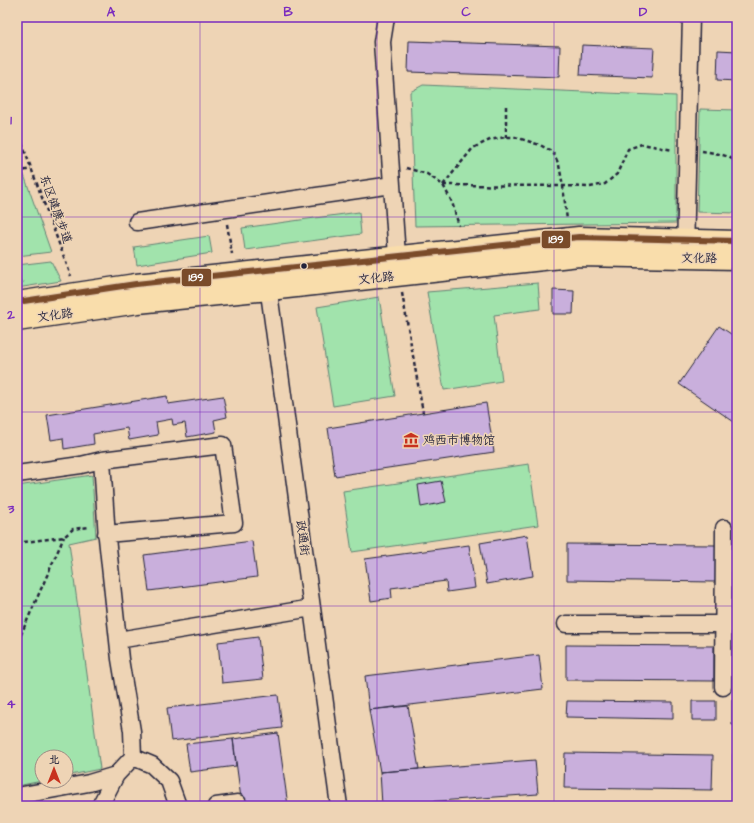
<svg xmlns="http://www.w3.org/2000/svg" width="754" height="823" font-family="'Architects Daughter','LXGW WenKai TC',sans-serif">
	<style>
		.green { fill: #a1e3ac; stroke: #628274 }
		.building { fill: #c9afdc; stroke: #22223b }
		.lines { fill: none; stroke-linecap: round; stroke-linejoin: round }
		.minor-casing { stroke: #22223b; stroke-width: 19 }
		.major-casing { stroke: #22223b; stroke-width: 23 }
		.path { stroke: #22223b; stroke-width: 2.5; stroke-dasharray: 4 3; stroke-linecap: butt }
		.minor { stroke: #eed4b5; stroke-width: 16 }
		.major { stroke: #f9ddab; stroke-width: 20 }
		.bus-1-casing { stroke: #eed4b5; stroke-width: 9 }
		.bus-1 { stroke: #7a4b2a; stroke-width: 6 }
		.grid { fill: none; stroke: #7b2cbf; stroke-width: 1; stroke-opacity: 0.55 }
		.bus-dot { fill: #22223b; stroke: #eed4b5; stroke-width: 1.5 }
		.labels { text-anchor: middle; stroke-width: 3; stroke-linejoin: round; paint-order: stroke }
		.street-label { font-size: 12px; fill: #22223b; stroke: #eed4b5 }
		.poi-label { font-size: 12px; fill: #22223b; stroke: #eed4b5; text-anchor: start }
		.line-badge { stroke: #eed4b5; stroke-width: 1.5 }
		.badge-label { font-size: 11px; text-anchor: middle; font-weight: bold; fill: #fff }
		.neatline { fill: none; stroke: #7b2cbf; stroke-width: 1.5 }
		.grid-label { font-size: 13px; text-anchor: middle; font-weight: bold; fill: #7b2cbf }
	</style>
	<rect width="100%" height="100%" fill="#eed4b5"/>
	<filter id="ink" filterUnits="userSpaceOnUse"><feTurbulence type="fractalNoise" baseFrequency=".025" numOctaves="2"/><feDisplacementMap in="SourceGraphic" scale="8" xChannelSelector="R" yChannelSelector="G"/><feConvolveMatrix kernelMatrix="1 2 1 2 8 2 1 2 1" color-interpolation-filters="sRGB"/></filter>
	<g filter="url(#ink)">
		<path class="green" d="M 423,85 L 676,96 L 676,223 L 415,226 L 410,92 Z
			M 700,109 L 737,110 L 737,213 L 697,212 Z
			M 17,155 L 51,252 L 17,256 Z
			M 359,212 L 361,234 L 245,250 L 242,228 Z
			M 209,236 L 212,253 L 137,265 L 134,247 Z
			M 51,261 L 61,281 L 17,288 L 17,265 Z
			M 538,283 L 540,309 L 494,315 L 502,381 L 444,390 L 427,292 Z
			M 379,297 L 395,396 L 333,406 L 317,307 Z
			M 529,464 L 538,525 L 352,552 L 343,491 Z
			M 92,475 L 96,537 L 69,543 L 100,769 L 66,776 L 66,757 L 42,757 L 42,781 L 17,786 L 17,486 Z"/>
		<path class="building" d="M 409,41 L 560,46 L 559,77 L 408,72 Z
			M 582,45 L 654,48 L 652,78 L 580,75 Z
			M 718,50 L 737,51 L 737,81 L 717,80 Z
			M 553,290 L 574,291 L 573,314 L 553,314 Z
			M 719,326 L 737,338 L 737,424 L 679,384 Z
			M 167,396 L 168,404 L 223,396 L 227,417 L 214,420 L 216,432 L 187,437 L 185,423 L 173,425 L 172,419 L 156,422 L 158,435 L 129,440 L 127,428 L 93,434 L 94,444 L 64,449 L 63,438 L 51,440 L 47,415 Z
			M 486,403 L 494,452 L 335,476 L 328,428 Z
			M 441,481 L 446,502 L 421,507 L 418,485 Z
			M 527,535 L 533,576 L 487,584 L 480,543 Z
			M 252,541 L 257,577 L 149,591 L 144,555 Z
			M 567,544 L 716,545 L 716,582 L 567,580 Z
			M 469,545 L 475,588 L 447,592 L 446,581 L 391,588 L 392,598 L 371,601 L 365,559 Z
			M 735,548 L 737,548 L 737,582 L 735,582 Z
			M 258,637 L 263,679 L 222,683 L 218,642 Z
			M 566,645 L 714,646 L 714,681 L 566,680 Z
			M 734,646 L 737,646 L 737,681 L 733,681 Z
			M 539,655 L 543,689 L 369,710 L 365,676 Z
			M 278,695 L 282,728 L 171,741 L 167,708 Z
			M 732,700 L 737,700 L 737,725 L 732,725 Z
			M 567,701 L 673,702 L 673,719 L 566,717 Z
			M 692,701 L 716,701 L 716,720 L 692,720 Z
			M 408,706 L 419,769 L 380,772 L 369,710 Z
			M 278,733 L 288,806 L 242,806 L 233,739 Z
			M 233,739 L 236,766 L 190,772 L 186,744 Z
			M 565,753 L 713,755 L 712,790 L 564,788 Z
			M 733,754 L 737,754 L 737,789 L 733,789 Z
			M 535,760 L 538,794 L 382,805 L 380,772 Z"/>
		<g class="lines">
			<g class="minor-casing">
				<path id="minor" d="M 386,17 L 382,42 L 397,256
					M 137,222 L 392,185
					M 685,251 L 691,17
					M 267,278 L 339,806
					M 102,460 L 223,445 L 234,523 L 106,534
					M 17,474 L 81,465 L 102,460 L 107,538 L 120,659 L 132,731 L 133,757 L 116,775 L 89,783 L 17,796
					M 566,624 L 737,624
					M 118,640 L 312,608
					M 723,687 L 724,528
					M 133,757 L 152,765 L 169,781 L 178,806
					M 101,806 L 101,804 L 116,775
					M 216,806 L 238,803"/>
			</g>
			<g class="major-casing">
				<path id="major" d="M 17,302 L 136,284 L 579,237 L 737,241
					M 17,321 L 138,303 L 269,290 L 579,256 L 737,259"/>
			</g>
			<path class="path" d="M 506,106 L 506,137
				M 17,130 L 71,276
				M 702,151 C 713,153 729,154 737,163
				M 406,168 L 427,174 L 443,185 L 452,202 L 459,226
				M 17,172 L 31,169
				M 443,185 L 563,186 L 590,187 L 605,184 L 617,174 L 628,149 L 642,144 L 673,150
				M 443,185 L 473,148 L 490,140 L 506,137 L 515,137 L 540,145 L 553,152 L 559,165 L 563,186 L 567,220
				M 227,224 L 232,254
				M 17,280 L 24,282
				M 402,293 L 423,413
				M 17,543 L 64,537 L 73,529 L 90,527
				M 17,641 L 19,639 L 64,537"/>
			<use href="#minor" class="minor"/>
			<use href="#major" class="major"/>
			<g class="bus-1-casing">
				<path id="bus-1" d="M 17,302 L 136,284 L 579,237 L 737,241"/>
			</g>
			<use href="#bus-1" class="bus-1"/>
		</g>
	</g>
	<path class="grid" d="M 200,17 L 200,806M 377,17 L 377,806M 554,17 L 554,806M 17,217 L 737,217M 17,412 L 737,412M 17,606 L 737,606"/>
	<defs>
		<g id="museum-bare" transform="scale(1.2)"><path d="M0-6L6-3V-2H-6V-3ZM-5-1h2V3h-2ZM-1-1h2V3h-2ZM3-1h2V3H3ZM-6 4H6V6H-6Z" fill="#c8321e" stroke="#eed4b5" stroke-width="2.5" paint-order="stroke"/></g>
	</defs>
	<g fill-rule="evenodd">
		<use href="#museum-bare" x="411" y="440"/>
	</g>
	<circle class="bus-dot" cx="304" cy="266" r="3.5"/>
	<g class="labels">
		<g class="street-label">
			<text transform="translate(56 209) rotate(70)" y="4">东区健康步道</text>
			<text transform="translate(699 258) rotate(1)" y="4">文化路</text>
			<text transform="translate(376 278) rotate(-6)" y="4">文化路</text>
			<text transform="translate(55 315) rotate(-8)" y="4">文化路</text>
			<text transform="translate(303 538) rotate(82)" y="4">政通街</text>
		</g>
		<g class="poi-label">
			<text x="423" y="444">鸡西市博物馆</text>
		</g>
	</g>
	<g class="line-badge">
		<rect x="541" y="230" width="30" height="19" rx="4" fill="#7a4b2a"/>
		<rect x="181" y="268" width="31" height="19" rx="4" fill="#7a4b2a"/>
	</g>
	<g class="badge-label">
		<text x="556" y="243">189</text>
		<text x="196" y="281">189</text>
	</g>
	<rect width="754" height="823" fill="none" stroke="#eed4b5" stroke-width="44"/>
	<g transform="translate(54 769)"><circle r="19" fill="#eed4b5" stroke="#9c8d84"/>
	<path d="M0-3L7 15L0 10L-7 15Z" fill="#c8321e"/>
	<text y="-6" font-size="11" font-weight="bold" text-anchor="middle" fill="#22223b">北</text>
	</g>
	<rect x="22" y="22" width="710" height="779" class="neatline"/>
	<g class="grid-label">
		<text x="111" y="16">A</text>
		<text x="288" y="16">B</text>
		<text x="466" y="16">C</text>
		<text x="643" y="16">D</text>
		<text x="11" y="124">1</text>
		<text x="11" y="319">2</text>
		<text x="11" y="513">3</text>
		<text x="11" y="708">4</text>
	</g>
</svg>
